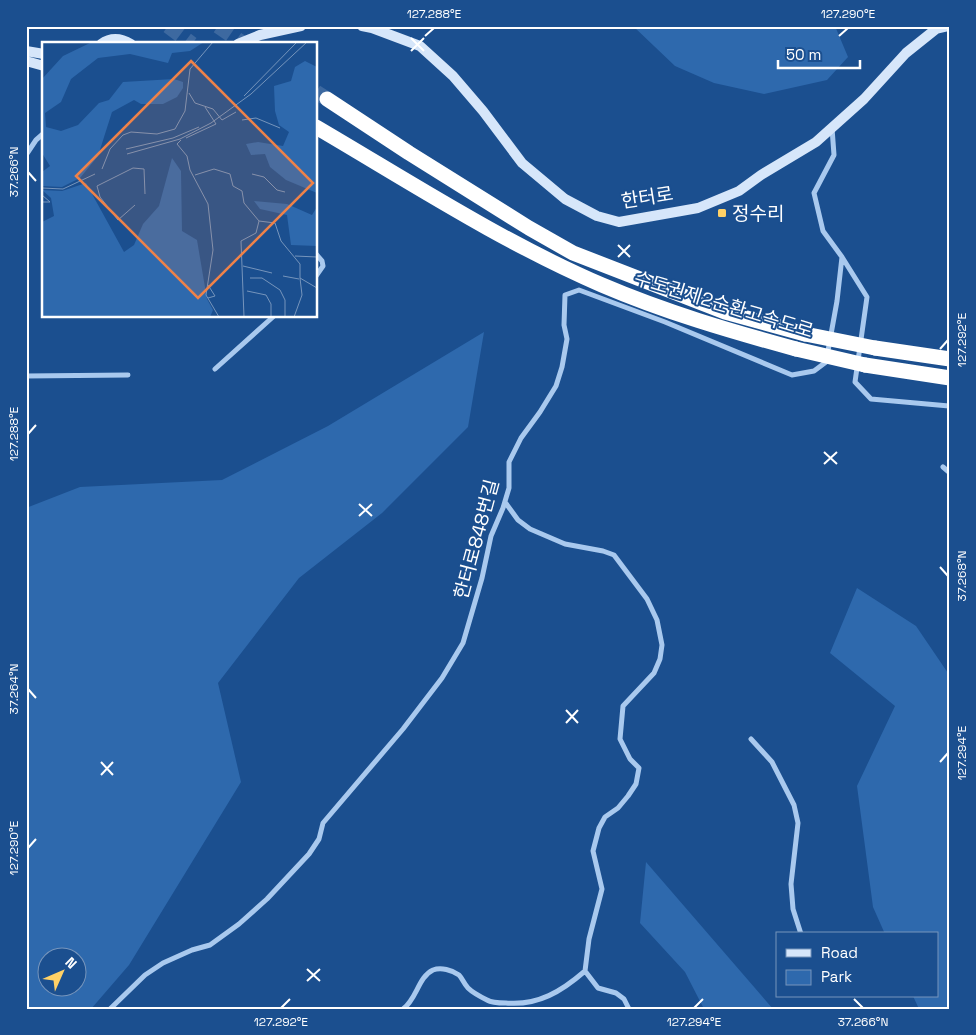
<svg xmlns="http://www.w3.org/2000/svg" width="976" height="1035" font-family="'Space Grotesk','Noto Sans KR',sans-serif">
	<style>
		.green { fill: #2e69ad; fill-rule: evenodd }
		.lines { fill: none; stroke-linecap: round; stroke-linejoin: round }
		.motorway-tunnel { stroke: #3d69a0; stroke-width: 15; stroke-dasharray: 15 8; stroke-linecap: butt }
		.minor { stroke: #a9c9ee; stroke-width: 5 }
		.secondary { stroke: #d6e6fa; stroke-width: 10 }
		.motorway { stroke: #fff; stroke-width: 15 }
		.motorway-bridge { stroke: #fff; stroke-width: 15 }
		.ticks { fill: none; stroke: #fff; stroke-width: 2 }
		.poi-dot { fill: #ffd166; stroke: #1b4f8f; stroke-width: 2 }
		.labels { text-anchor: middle; stroke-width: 4; stroke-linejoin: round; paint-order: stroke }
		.street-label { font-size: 19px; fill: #fff; stroke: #1b4f8f }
		.poi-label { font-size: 19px; fill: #fff; stroke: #1b4f8f; text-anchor: start }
		.inset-road { fill: none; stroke: #7695bc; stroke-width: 1 }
		.view { fill: #ee8249; fill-opacity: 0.15; stroke: #ee8249; stroke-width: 2.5 }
		.inset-edge { fill: none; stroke: #fff; stroke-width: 2.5 }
		.neatline { fill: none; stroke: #fff; stroke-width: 2 }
		.ticks-label { font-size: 12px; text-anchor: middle; fill: #fff }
	</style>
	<rect width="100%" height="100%" fill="#1b4f8f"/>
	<path class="green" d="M 633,26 L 835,26 L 848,57 L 827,80 L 764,94 L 714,83 L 675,66 Z
		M 484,332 L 468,427 L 382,513 L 299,578 L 218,683 L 241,782 L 129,965 L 91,1009 L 26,1009 L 26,508 L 80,487 L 222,480 L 328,426 ZM 48,958 L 78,958 L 78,988 L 48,988 Z
		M 857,588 L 916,626 L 950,676 L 950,1009 L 919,1009 L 913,996 L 937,996 L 937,934 L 885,934 L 873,907 L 857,786 L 895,706 L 830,653 Z
		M 646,862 L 773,1009 L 704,1009 L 685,972 L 640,923 Z"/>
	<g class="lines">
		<path class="motorway-tunnel" d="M 168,26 L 192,44
			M 218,26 L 244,44
			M 316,92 L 327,99"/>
		<path class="minor" d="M 832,128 L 834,155 L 814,193 L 823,231 L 842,257 L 867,297 L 855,382 L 871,399 L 949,406
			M 26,155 L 36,140 L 44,133
			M 316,254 L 322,261 L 323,266 L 316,276
			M 215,369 L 274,316
			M 26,376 L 128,375
			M 943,467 L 950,473
			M 505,502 L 518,520 L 530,529 L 565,544 L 603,551 L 614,555 L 647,599 L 657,620 L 662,645 L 660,659 L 654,673 L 623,706 L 620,739 L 630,759 L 639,768 L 636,784 L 628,796 L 618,808 L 605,817 L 599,828 L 593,851 L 602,889 L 589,939 L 585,971 L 598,988 L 616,993 L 624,999 L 629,1009
			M 751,739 L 772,762 L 794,805 L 798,823 L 791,884 L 793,909 L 801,934
			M 110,1009 L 145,975 L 163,963 L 192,950 L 210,945 L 239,924 L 267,899 L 309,854 L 319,839 L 323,823 L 403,729 L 442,678 L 463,643 L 482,578 L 491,536 L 503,508 L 509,488 L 509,462 L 521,438 L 540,412 L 556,386 L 562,367 L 567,339 L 564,325 L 565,295 L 579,290 L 665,322 L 792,375 L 814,371 L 826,362 L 837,301 L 842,257
			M 403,1009 C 417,999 418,977 433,970 C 441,967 452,970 459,975 C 462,978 464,984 468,988 C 472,992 481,997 487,1000 C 492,1003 500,1003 506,1003 C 538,1006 562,991 585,971"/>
		<path class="secondary" d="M 362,26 L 372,28 L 420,46 L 453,76 L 483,111 L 522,163 L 565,199 L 597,216 L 619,222 L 698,208 L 739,191 L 761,175 L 816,142 L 864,99 L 906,53 L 936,29 L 949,26
			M 101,44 C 111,37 121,38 131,44
			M 238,44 L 260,35 L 301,26
			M 26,51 L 44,54
			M 26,61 L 44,66"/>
		<path class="motorway" d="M 327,99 L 409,153 L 529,228 L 573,253 L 725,312 L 805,334
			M 316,127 C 410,182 502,242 602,285 C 665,312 730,331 796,349
			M 875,348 L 950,359
			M 865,365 L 950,378"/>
		<path class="motorway-bridge" d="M 805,334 L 875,348
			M 796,349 L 865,365"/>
	</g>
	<path class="ticks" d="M 425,36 L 434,28M 839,36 L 848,28M 411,38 L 424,51M 411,51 L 424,38M 28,172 L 36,181M 618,245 L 630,257M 618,257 L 630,245M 940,349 L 948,340M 28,434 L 36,425M 824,452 L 837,464M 824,464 L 837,452M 359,504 L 372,516M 359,516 L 372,504M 940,567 L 948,576M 28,689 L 36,698M 566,710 L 578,723M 566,723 L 578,710M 101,762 L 113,775M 940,762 L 948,753M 101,775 L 113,762M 28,848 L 36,839M 307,969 L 320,981M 307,981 L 320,969M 854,999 L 863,1008M 281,1008 L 290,999M 694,1008 L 703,999"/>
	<rect class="poi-dot" x="717" y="208" width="10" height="10" rx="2.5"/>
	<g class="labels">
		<g class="street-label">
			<text transform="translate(647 197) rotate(-9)" y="7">한터로</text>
			<text transform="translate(724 304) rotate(17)" y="7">수도권제2순환고속도로</text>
			<text transform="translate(476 539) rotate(-75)" y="7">한터로848번길</text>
		</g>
		<g class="poi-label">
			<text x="732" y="220">정수리</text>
		</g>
	</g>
	<g transform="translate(42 42)">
		<rect width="275" height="275" fill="#1b4f8f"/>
		<path d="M 50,0 L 162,0 L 148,9 L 130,11 L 126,21 L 88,12 L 56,16 L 29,37 L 19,60 L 3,71 L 4,85 L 19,89 L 36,83 L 57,61 L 67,58 L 81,40 L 132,37 L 141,40 L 141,46 L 135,55 L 121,62 L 99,62 L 92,58 L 70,70 L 56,114 L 38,136 L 20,145 L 0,144 L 0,130 L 8,124 L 0,111 L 0,37 L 21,14 ZM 263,19 L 275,25 L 275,151 L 244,138 L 228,125 L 223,112 L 209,113 L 204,102 L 216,100 L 241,104 L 247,90 L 237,83 L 233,69 L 232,44 L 249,39 L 253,25 ZM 130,116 L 139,129 L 140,189 L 155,198 L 165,257 L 171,268 L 168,275 L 0,275 L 0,180 L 12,174 L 9,156 L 0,148 L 20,149 L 44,141 L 82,210 L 92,203 L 101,182 L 117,164 ZM 212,159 L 245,162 L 270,173 L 275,165 L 275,204 L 249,203 L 245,173 L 218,167 Z" fill="#2e69ad"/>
		<path class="inset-road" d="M 147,51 L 153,61 L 171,67 L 180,78 L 194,70M 202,54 L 255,0M 200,78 L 214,76 L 238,86M 144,96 L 174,82 L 163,65M 139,98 L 135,102 L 145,114 L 148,128 L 166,162 L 171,208 L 164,253 L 177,275M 84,107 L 131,96 L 157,85M 85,112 L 138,97 L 169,81 L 209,52 L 265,0M 60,127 L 68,107 L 81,93 L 89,90 L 115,92 L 133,87 L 143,69 L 148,27 L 171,0M 210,132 L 222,135 L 235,148 L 243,150M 153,133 L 172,127 L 188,132 L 191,144 L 200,149 L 202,161 L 217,179 L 233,181 L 239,199 L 258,222 L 258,236 L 275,246M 0,146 L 21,147 L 53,132M 0,153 L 8,160 L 0,160M 93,163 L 76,178 L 58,155 L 55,144 L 91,126 L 102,127 L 103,152M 253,214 L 275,215M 201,224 L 230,231M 241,234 L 257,237M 208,236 L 220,236 L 238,248 L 243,258 L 243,275M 166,243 L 173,254 L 166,256M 205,249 L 224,253 L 229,262 L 229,275M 202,275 L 199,199 L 214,191 L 217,179M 252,275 L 260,253 L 258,236"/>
		<path class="view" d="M 149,19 L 271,141 L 156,256 L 34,134 Z"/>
		<rect width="275" height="275" class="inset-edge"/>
	</g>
	<rect width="976" height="1035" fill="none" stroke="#1b4f8f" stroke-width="55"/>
	<rect x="776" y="932" width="162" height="65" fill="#1b4f8f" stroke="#7695bc"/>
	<rect x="786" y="949" width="25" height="8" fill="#d6e6fa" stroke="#7695bc"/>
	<text x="821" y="958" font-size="15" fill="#ffffff">Road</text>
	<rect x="786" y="970" width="25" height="15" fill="#2e69ad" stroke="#7695bc"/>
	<text x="821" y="982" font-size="15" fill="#ffffff">Park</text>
	<g transform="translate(62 972) rotate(45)"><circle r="24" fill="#1b4f8f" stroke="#7695bc"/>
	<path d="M0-4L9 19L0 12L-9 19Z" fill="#ffd166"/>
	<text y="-8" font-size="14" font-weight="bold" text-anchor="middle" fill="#ffffff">N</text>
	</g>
	<path d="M778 60v8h82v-8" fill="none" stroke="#ffffff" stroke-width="2.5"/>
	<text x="786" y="60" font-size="15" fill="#ffffff" stroke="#1b4f8f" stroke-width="4" paint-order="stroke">50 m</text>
	<rect x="28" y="28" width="920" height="980" class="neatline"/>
	<g class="ticks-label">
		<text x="434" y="18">127.288°E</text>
		<text x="848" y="18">127.290°E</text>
		<text transform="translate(14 172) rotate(-90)" y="4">37.266°N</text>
		<text transform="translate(962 340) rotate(-90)" y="4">127.292°E</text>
		<text transform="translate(14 434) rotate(-90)" y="4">127.288°E</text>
		<text transform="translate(962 576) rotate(-90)" y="4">37.268°N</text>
		<text transform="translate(14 689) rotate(-90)" y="4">37.264°N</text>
		<text transform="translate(962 753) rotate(-90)" y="4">127.294°E</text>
		<text transform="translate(14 848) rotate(-90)" y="4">127.290°E</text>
		<text x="281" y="1026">127.292°E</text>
		<text x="694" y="1026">127.294°E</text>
		<text x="863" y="1026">37.266°N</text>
	</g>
</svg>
